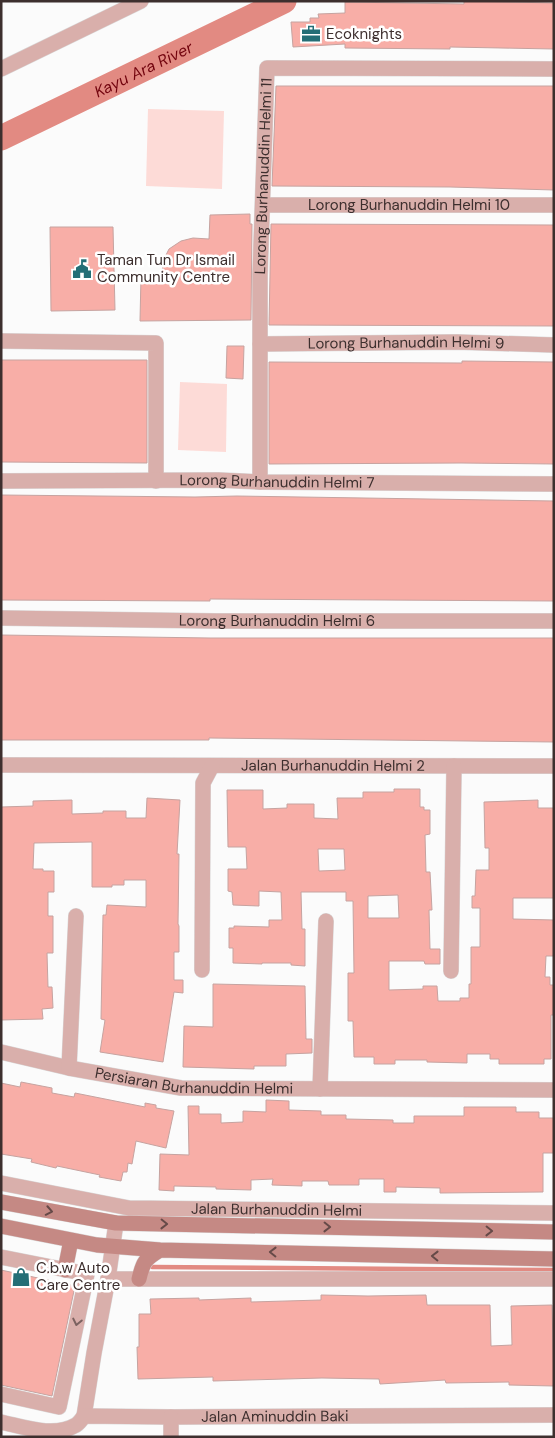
<svg xmlns="http://www.w3.org/2000/svg" width="555" height="1438" font-family="'DM Sans',sans-serif">
	<style>
		.green { fill: #fddbd7 }
		.lines { fill: none; stroke-linecap: round; stroke-linejoin: round }
		.stream { stroke: #e28a82; stroke-width: 4.5 }
		.river { stroke: #e28a82; stroke-width: 25 }
		.building { fill: #f8aea7; stroke: #c6a3a0; fill-rule: evenodd }
		.minor-casing { stroke: #d9d6d6; stroke-width: 16 }
		.secondary-casing { stroke: #d9d6d6; stroke-width: 16 }
		.minor { stroke: #d9afab; stroke-width: 15 }
		.secondary { stroke: #c58984; stroke-width: 15 }
		.oneway { stroke: #664a48 }
		.oneway2 { stroke: #7b6260 }
		.labels { text-anchor: middle; stroke-width: 5; stroke-linejoin: round; paint-order: stroke }
		.poi-label { font-size: 15px; fill: #3d2f2e; stroke: #fff; text-anchor: start }
		.street-label { font-size: 15px; fill: #3d2f2e; stroke: #fff }
		.water-label { font-size: 16px; font-style: italic; fill: #72040e; stroke: #fff }
	</style>
	<rect width="100%" height="100%" fill="#fbfbfb"/>
	<path class="green" d="M 148,109 L 224,111 L 222,189 L 146,186 Z
		M 180,382 L 227,384 L 226,452 L 178,450 Z"/>
	<g class="lines">
		<path class="stream" d="M 152,1267 L 554,1270"/>
		<path class="river" id="s1" d="M 1,138 L 284,1"/>
	</g>
	<path class="building" d="M 464,1 L 554,3 L 554,49 L 450,47 L 450,49 L 345,48 L 345,44 L 293,47 L 291,22 L 310,22 L 310,18 L 319,18 L 318,14 L 345,13 L 345,2 L 464,4 Z
		M 276,86 L 554,86 L 554,190 L 450,187 L 272,186 Z
		M 250,214 L 250,224 L 252,224 L 251,320 L 140,321 L 141,276 L 162,275 L 163,261 L 169,249 L 181,241 L 193,238 L 209,239 L 210,215 Z
		M 271,224 L 554,225 L 554,326 L 269,325 Z
		M 50,227 L 113,227 L 115,310 L 51,311 Z
		M 227,346 L 244,346 L 243,379 L 226,378 Z
		M 1,360 L 147,360 L 147,463 L 1,462 Z
		M 462,361 L 554,362 L 554,464 L 461,463 L 269,464 L 269,362 L 462,363 Z
		M 1,495 L 195,497 L 237,496 L 554,501 L 554,601 L 210,599 L 210,601 L 1,600 Z
		M 1,635 L 210,638 L 554,638 L 554,742 L 209,738 L 209,740 L 1,740 Z
		M 394,789 L 420,789 L 420,807 L 424,807 L 424,810 L 430,810 L 430,834 L 425,835 L 426,872 L 430,872 L 432,910 L 429,910 L 430,949 L 440,949 L 440,964 L 425,964 L 424,961 L 389,961 L 389,990 L 423,989 L 423,986 L 437,986 L 438,1001 L 460,1001 L 460,998 L 469,998 L 469,984 L 471,984 L 471,947 L 480,947 L 480,908 L 472,908 L 472,896 L 475,896 L 476,870 L 489,870 L 489,848 L 485,848 L 484,802 L 538,800 L 538,808 L 554,808 L 554,898 L 513,898 L 513,919 L 554,920 L 554,956 L 546,956 L 545,977 L 550,977 L 550,985 L 554,985 L 554,1015 L 551,1015 L 551,1059 L 544,1059 L 544,1064 L 499,1064 L 499,1059 L 490,1059 L 490,1054 L 467,1054 L 467,1063 L 427,1062 L 427,1060 L 395,1060 L 395,1064 L 374,1064 L 374,1057 L 354,1057 L 353,1021 L 348,1021 L 348,973 L 354,973 L 353,901 L 346,901 L 346,892 L 301,892 L 302,929 L 305,929 L 305,966 L 291,965 L 291,963 L 262,963 L 262,964 L 233,963 L 233,948 L 229,948 L 229,928 L 234,928 L 234,926 L 269,927 L 269,920 L 282,920 L 281,892 L 259,891 L 259,906 L 233,905 L 232,892 L 228,891 L 228,869 L 247,869 L 246,847 L 228,847 L 227,790 L 263,790 L 263,809 L 287,808 L 287,804 L 314,804 L 314,818 L 338,819 L 337,798 L 363,798 L 363,792 L 394,792 ZM 318,849 L 344,849 L 345,870 L 319,871 ZM 398,895 L 399,918 L 368,918 L 368,896 Z
		M 147,798 L 180,800 L 177,854 L 179,854 L 178,924 L 179,926 L 179,952 L 174,952 L 174,980 L 183,980 L 183,993 L 174,992 L 163,1062 L 100,1052 L 105,1020 L 101,1019 L 103,915 L 106,915 L 107,905 L 146,907 L 146,880 L 124,880 L 124,885 L 112,885 L 112,887 L 92,887 L 92,842 L 34,843 L 33,869 L 43,869 L 43,871 L 54,871 L 54,892 L 48,892 L 48,916 L 53,916 L 53,953 L 47,953 L 48,987 L 52,987 L 53,1008 L 42,1009 L 43,1019 L 1,1020 L 1,807 L 33,806 L 33,801 L 72,800 L 72,814 L 103,813 L 103,811 L 126,811 L 126,818 L 146,818 Z
		M 213,984 L 305,986 L 306,1039 L 312,1039 L 312,1053 L 286,1054 L 286,1066 L 254,1066 L 254,1069 L 183,1067 L 184,1026 L 213,1027 Z
		M 21,1082 L 52,1088 L 52,1093 L 74,1097 L 75,1093 L 145,1107 L 145,1103 L 156,1105 L 156,1108 L 174,1111 L 166,1148 L 136,1141 L 132,1164 L 128,1163 L 127,1172 L 123,1172 L 121,1181 L 99,1177 L 100,1175 L 57,1166 L 56,1168 L 31,1162 L 32,1159 L 1,1154 L 1,1083 L 20,1087 Z
		M 266,1100 L 289,1101 L 289,1110 L 321,1111 L 321,1115 L 346,1115 L 346,1119 L 393,1120 L 393,1123 L 414,1123 L 414,1116 L 464,1116 L 464,1107 L 516,1107 L 516,1112 L 539,1112 L 539,1118 L 554,1118 L 554,1153 L 543,1153 L 543,1192 L 440,1193 L 440,1188 L 396,1187 L 396,1192 L 384,1192 L 384,1179 L 359,1179 L 359,1185 L 329,1185 L 328,1181 L 302,1181 L 302,1186 L 272,1185 L 273,1179 L 251,1180 L 251,1190 L 216,1189 L 216,1187 L 174,1186 L 174,1191 L 159,1190 L 160,1154 L 189,1155 L 188,1106 L 199,1106 L 199,1114 L 221,1114 L 221,1123 L 243,1122 L 243,1111 L 266,1112 Z
		M 1,1270 L 75,1286 L 52,1396 L 1,1385 Z
		M 321,1295 L 368,1296 L 426,1295 L 427,1305 L 490,1305 L 491,1346 L 512,1345 L 511,1306 L 552,1305 L 554,1386 L 509,1385 L 509,1382 L 446,1383 L 445,1380 L 380,1384 L 379,1379 L 322,1378 L 213,1381 L 213,1377 L 138,1379 L 137,1347 L 139,1347 L 139,1314 L 151,1314 L 150,1299 L 199,1298 L 199,1300 L 251,1298 L 251,1302 L 321,1300 Z"/>
	<g class="lines">
		<g class="minor-casing">
			<g id="minor">
				<path d="M 1,69 L 141,1"/>
				<path id="s2" d="M 264,205 L 554,205"/>
				<path d="M 1,341 L 156,343 L 156,481"/>
				<path id="s3" d="M 260,344 L 457,342 L 554,345"/>
				<path id="s4" d="M 1,481 L 218,480 L 260,482 L 554,484"/>
				<path id="s5" d="M 260,482 L 260,275 L 267,68 L 554,69"/>
				<path id="s6" d="M 1,618 L 216,621 L 554,621"/>
				<path id="s7" d="M 1,765 L 554,766"/>
				<path d="M 202,970 L 203,783 L 212,766"/>
				<path d="M 451,971 L 454,766"/>
				<path id="s8" d="M 1,1052 L 69,1068 L 181,1088 L 554,1090"/>
				<path d="M 69,1068 L 76,916"/>
				<path d="M 320,1089 L 326,921"/>
				<path id="s9" d="M 1,1183 L 129,1208 L 554,1213"/>
				<path d="M 1,1257 L 87,1274 L 59,1407 L 1,1394"/>
				<path d="M 108,1279 L 554,1279"/>
				<path d="M 84,1416 L 94,1353 L 108,1279 L 116,1223"/>
				<path id="s10" d="M 1,1422 C 24,1427 54,1438 76,1425 C 79,1423 82,1419 84,1416 L 171,1417 L 554,1415"/>
				<path d="M 171,1437 L 171,1417"/>
			</g>
		</g>
		<g class="secondary-casing">
			<path id="secondary" d="M 1,1202 L 116,1223 L 554,1232
				M 1,1226 L 97,1245 L 160,1250 L 554,1259
				M 65,1270 L 71,1240
				M 139,1279 C 143,1262 145,1259 160,1250"/>
		</g>
		<use href="#minor" class="minor"/>
		<use href="#secondary" class="secondary"/>
	</g>
	<defs><path id="oneway-chevron" d="M-2-3.5L2.5 0L-2 3.5" fill="none" stroke-width="1.6" stroke-linecap="round" stroke-linejoin="round" transform="scale(1.25)"/></defs>
	<g class="oneway">
		<use href="#oneway-chevron" transform="translate(49 1211) rotate(11)"/>
		<use href="#oneway-chevron" transform="translate(164 1224) rotate(1)"/>
		<use href="#oneway-chevron" transform="translate(327 1227) rotate(1)"/>
		<use href="#oneway-chevron" transform="translate(489 1231) rotate(1)"/>
		<use href="#oneway-chevron" transform="translate(273 1252) rotate(-179)"/>
		<use href="#oneway-chevron" transform="translate(435 1256) rotate(-179)"/>
	</g>
	<use class="oneway2" href="#oneway-chevron" transform="translate(77 1322) rotate(102)"/>
	<defs>
		<g id="office-bare" transform="scale(1.5)"><path d="M-6-3h4V-5.5h4V-3h4V5H-6ZM-1-4.5V-3h2v-1.5ZM-6 0V1H6V0Z" fill="#246e76" stroke="#fff" stroke-width="2.5" paint-order="stroke"/></g>
		<g id="civic-bare" transform="scale(1.5)"><path d="M-.6-6.5H3V-4.5H.6V-3L4-1V1h2V6H-6V1h2V-1L-.6-3ZM-1.2 2.5V6h2.4V2.5Z" fill="#246e76" stroke="#fff" stroke-width="2.5" paint-order="stroke"/></g>
		<g id="shop-bare" transform="scale(1.5)"><path d="M-5-2.5h2.3a2.7 3.5 0 0 1 5.4 0H5L5.5 6h-11ZM-1.5-2.5h3a1.5 2.3 0 0 0-3 0Z" fill="#246e76" stroke="#fff" stroke-width="2.5" paint-order="stroke"/></g>
	</defs>
	<g fill-rule="evenodd">
		<use href="#office-bare" x="311" y="34"/>
		<use href="#civic-bare" x="82" y="269"/>
		<use href="#shop-bare" x="21" y="1277"/>
	</g>
	<g class="labels">
		<g class="poi-label">
			<text x="326" y="39">Ecoknights</text>
			<text x="97" y="265">Taman Tun Dr Ismail<tspan x="97" dy="17">Community Centre</tspan></text>
			<text x="36" y="1273">C.b.w Auto<tspan x="36" dy="17">Care Centre</tspan></text>
		</g>
		<g class="street-label">
			<text dy="5" stroke="none"><textPath href="#s5" startOffset="306">Lorong Burhanuddin Helmi 11</textPath></text>
			<text dy="5" stroke="none"><textPath href="#s2" startOffset="145">Lorong Burhanuddin Helmi 10</textPath></text>
			<text dy="5" stroke="none"><textPath href="#s3" startOffset="146">Lorong Burhanuddin Helmi 9</textPath></text>
			<text dy="5" stroke="none"><textPath href="#s4" startOffset="276">Lorong Burhanuddin Helmi 7</textPath></text>
			<text dy="5" stroke="none"><textPath href="#s6" startOffset="276">Lorong Burhanuddin Helmi 6</textPath></text>
			<text dy="5" stroke="none"><textPath href="#s7" startOffset="332">Jalan Burhanuddin Helmi 2</textPath></text>
			<text dy="5" stroke="none"><textPath href="#s8" startOffset="196">Persiaran Burhanuddin Helmi</textPath></text>
			<text dy="5" stroke="none"><textPath href="#s9" startOffset="278">Jalan Burhanuddin Helmi</textPath></text>
			<text dy="5" stroke="none"><textPath href="#s10" startOffset="280">Jalan Aminuddin Baki</textPath></text>
		</g>
		<g class="water-label">
			<text dy="6" stroke="none"><textPath href="#s1" startOffset="158">Kayu Ara River</textPath></text>
		</g>
	</g>
	<rect width="555" height="1438" fill="none" stroke="#3d2f2e" stroke-width="5"/>
</svg>
